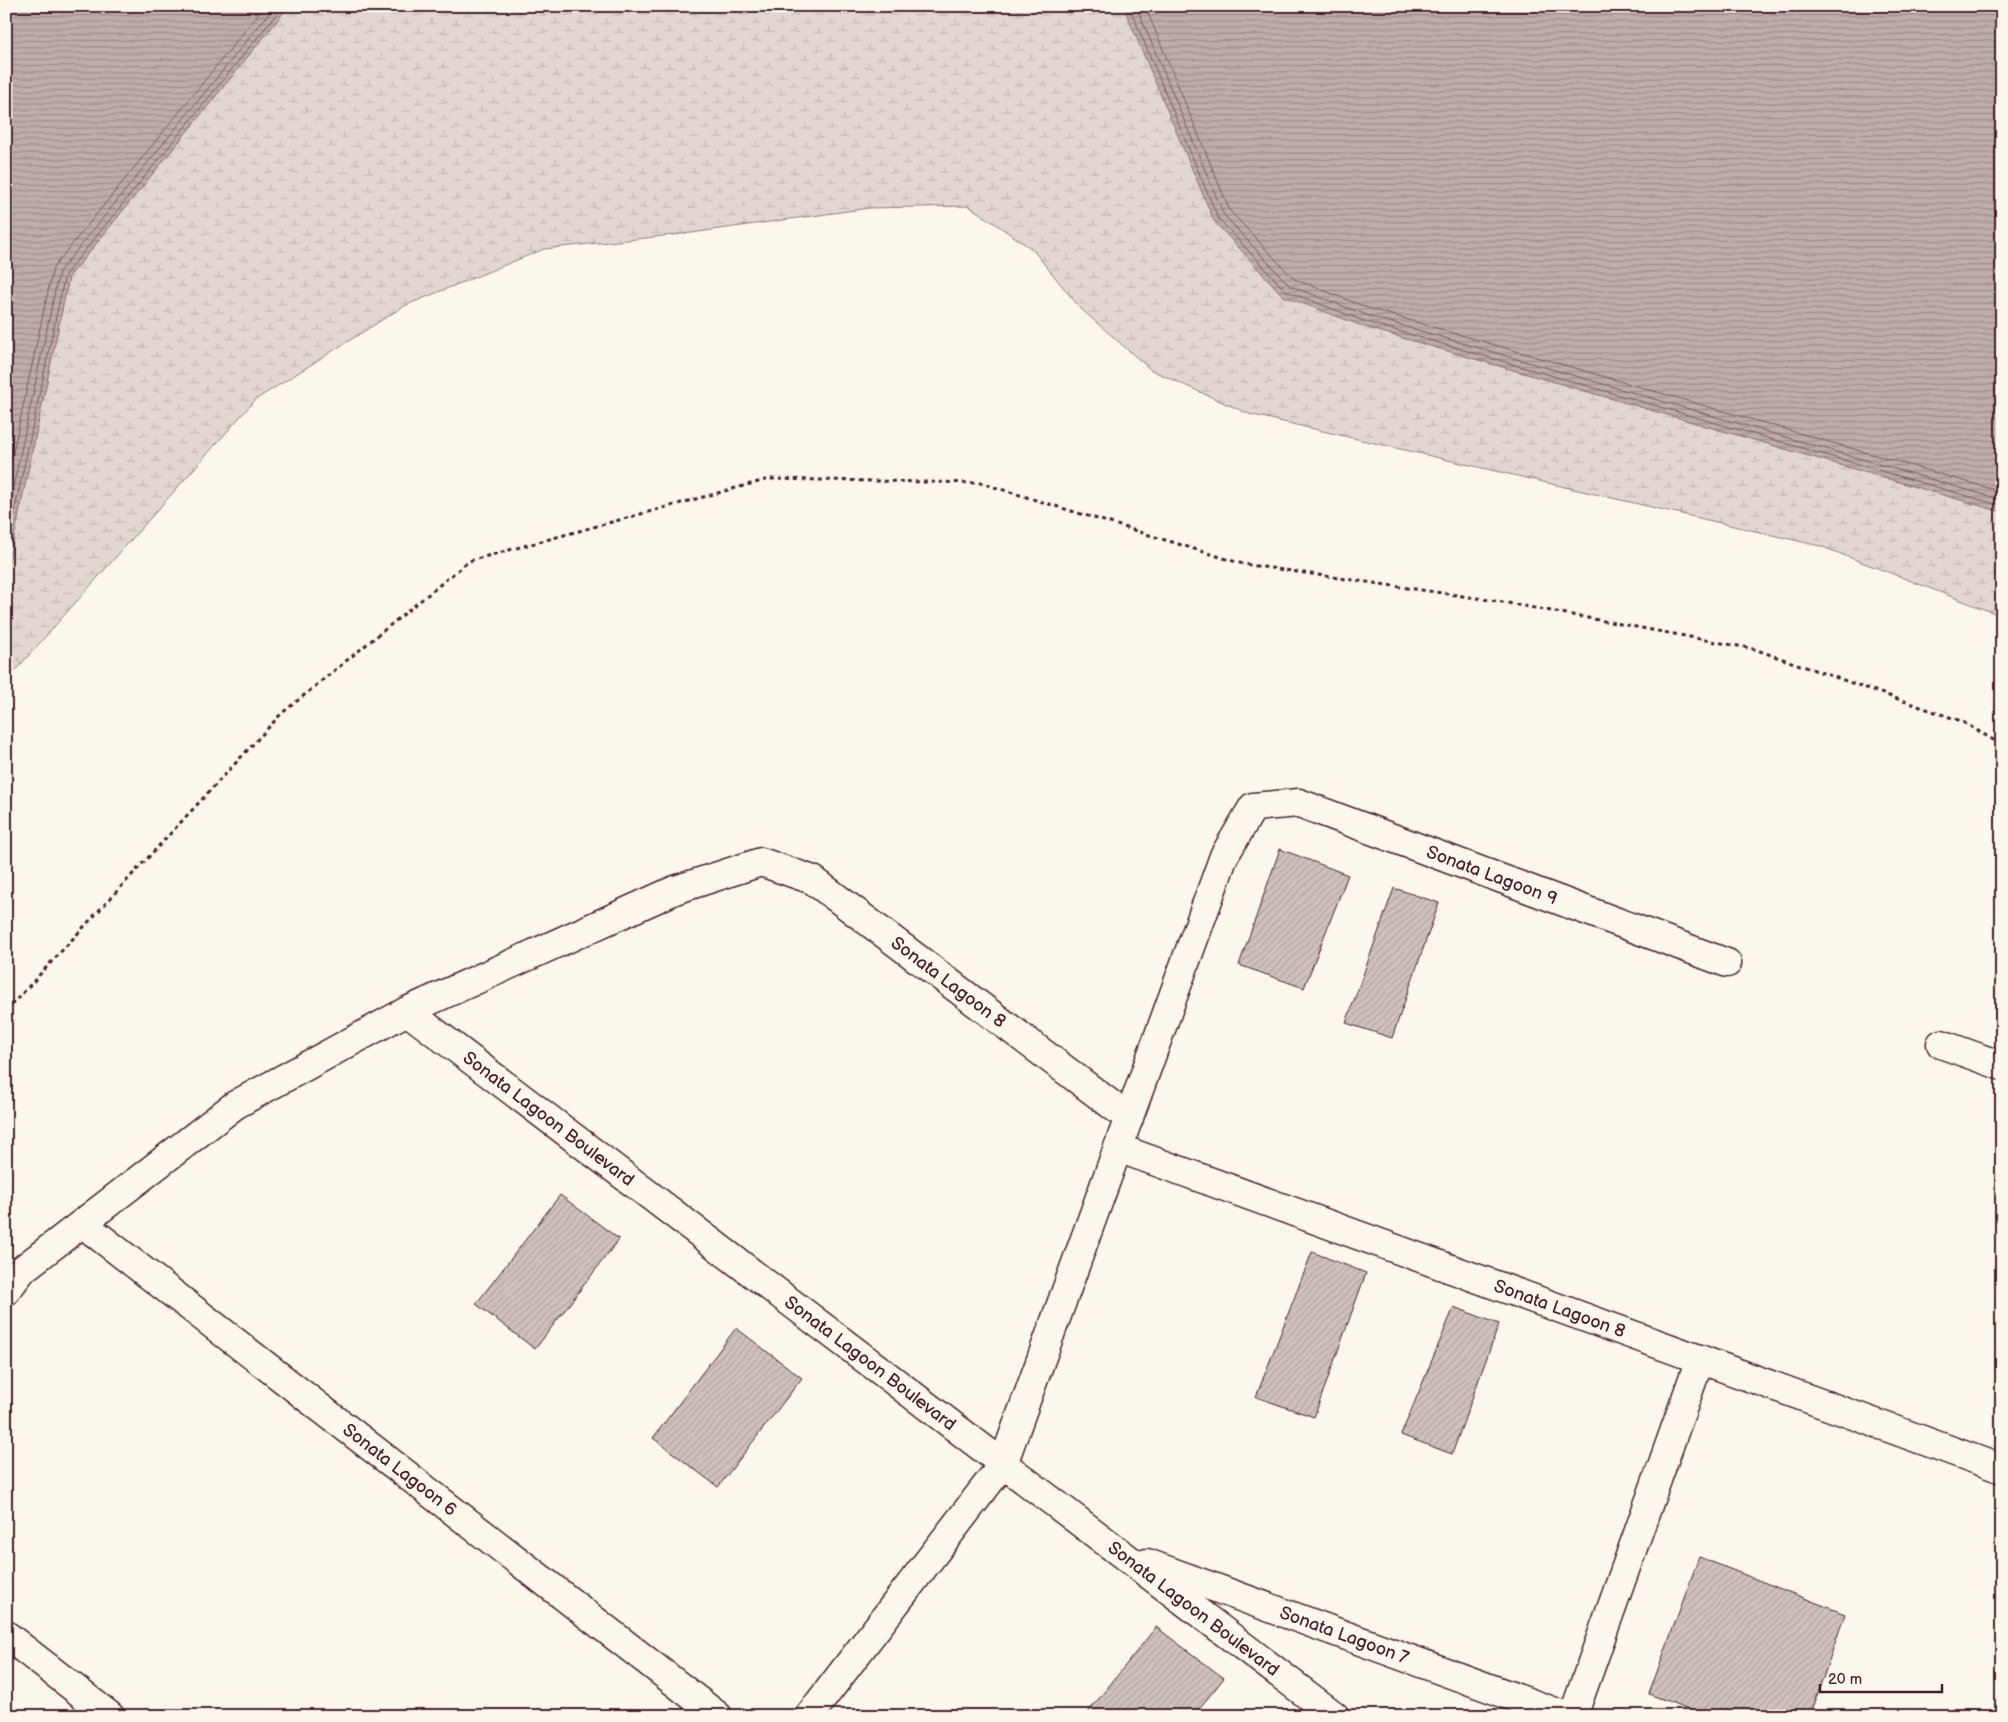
<svg xmlns="http://www.w3.org/2000/svg" width="2008" height="1722" font-family="'Balsamiq Sans',sans-serif">
	<style>
		.wetland { fill: url(#wetland-marsh); stroke: #967b7e }
		.water { fill: url(#water-rules); stroke: #907477 }
		.lines { fill: none; stroke-linecap: round; stroke-linejoin: round }
		.shore { stroke: #79585e; stroke-width: 1 }
		.building { fill: url(#building-hatch); stroke: #4a1f2b }
		.minor-casing { stroke: #4a1f2b; stroke-width: 31 }
		.path { stroke: #4a1f2b; stroke-width: 3; stroke-dasharray: 4 4; stroke-linecap: butt }
		.minor { stroke: #fbf7ec; stroke-width: 28 }
		.labels { text-anchor: middle; stroke-width: 4; stroke-linejoin: round; paint-order: stroke }
		.street-label { font-size: 18px; fill: #4a1f2b; stroke: #fbf7ec }
	</style>
	<defs>
		<pattern id="wetland-marsh" width="20" height="14" patternUnits="userSpaceOnUse" patternTransform="scale(1.25)"><rect width="20" height="14" fill="#e2d7d0"/><path d="M1 5h8M5 5V1M11 12h8M15 12V8" fill="none" stroke="#c3b8b3"/></pattern>
		<pattern id="water-rules" width="6" height="5" patternUnits="userSpaceOnUse" patternTransform="scale(1.25)"><rect width="6" height="5" fill="#bfadaa"/><path d="M0 2.5h6" fill="none" stroke="#9d8c8b"/></pattern>
		<pattern id="building-hatch" width="6" height="6" patternUnits="userSpaceOnUse" patternTransform="scale(1.25)"><rect width="6" height="6" fill="#cfc2bc"/><path d="M-1 1l2-2M0 6l6-6M5 7l2-2" fill="none" stroke="#b3a6a2"/></pattern>
	</defs>
	<rect width="100%" height="100%" fill="#fbf7ec"/>
	<filter id="ink" filterUnits="userSpaceOnUse"><feTurbulence type="fractalNoise" baseFrequency=".02" numOctaves="2"/><feDisplacementMap in="SourceGraphic" scale="10" xChannelSelector="R" yChannelSelector="G"/><feConvolveMatrix kernelMatrix="1 2 1 2 8 2 1 2 1" color-interpolation-filters="sRGB"/></filter>
	<g filter="url(#ink)">
		<path class="wetland" d="M 289,6 L 1123,6 L 1129,18 L 1365,327 L 2002,512 L 2002,616 L 1820,546 L 1249,414 L 1151,370 L 1081,309 L 1032,249 L 969,206 L 869,208 L 691,233 L 544,249 L 404,306 L 255,400 L 6,681 L 6,575 L 69,277 Z"/>
		<path class="water" d="M 6,6 L 289,6 L 69,277 L 6,575 Z
			M 1123,6 L 2002,6 L 2002,512 L 1365,327 L 1283,296 L 1214,221 Z"/>
		<g class="lines">
			<path class="shore" d="M 1129,6 L 1218,218 L 1286,291 L 1367,322 L 2002,506
				M 1136,6 L 1224,215 L 1290,286 L 1369,316 L 2002,500
				M 1145,6 L 1230,211 L 1294,279 L 1371,309 L 2002,492
				M 6,485 L 53,268 L 265,6
				M 6,521 L 59,272 L 275,6
				M 6,551 L 65,275 L 283,6"/>
		</g>
		<path class="building" d="M 1280,849 L 1348,875 L 1304,988 L 1239,965 Z
			M 1394,888 L 1439,903 L 1392,1038 L 1346,1023 Z
			M 560,1195 L 619,1239 L 535,1349 L 476,1304 Z
			M 1312,1252 L 1366,1273 L 1314,1417 L 1256,1397 Z
			M 1454,1307 L 1499,1324 L 1452,1454 L 1401,1435 Z
			M 736,1328 L 802,1378 L 718,1487 L 653,1438 Z
			M 1699,1557 L 1845,1614 L 1810,1716 L 1707,1716 L 1649,1694 Z
			M 1156,1627 L 1224,1678 L 1193,1716 L 1085,1716 Z"/>
		<g class="lines">
			<g class="minor-casing">
				<g id="minor">
					<path id="s1" d="M 407,1011 L 1335,1716"/>
					<path d="M 1941,1044 L 2002,1066"/>
					<path id="s2" d="M 1118,1148 L 2002,1469"/>
					<path id="s3" d="M 83,1224 L 718,1716"/>
					<path id="s4" d="M 6,1291 L 23,1269 L 235,1105 L 407,1011 L 675,890 L 761,862 L 813,880 L 1129,1118"/>
					<path id="s5" d="M 1147,1563 L 1566,1716"/>
					<path d="M 6,1635 L 110,1716"/>
					<path id="s6" d="M 809,1716 L 1003,1464 L 1224,856 L 1253,807 L 1299,803 L 1727,963"/>
					<path d="M 1573,1716 L 1700,1359"/>
				</g>
			</g>
			<path class="path" d="M 6,1011 L 281,714 L 469,561 L 769,479 L 981,483 L 1243,564 L 1497,601 L 1754,649 L 1961,721 L 2002,745"/>
			<use href="#minor" class="minor"/>
		</g>
	</g>
	<g class="labels">
		<g class="street-label">
			<text dy="6" stroke="none"><textPath href="#s6" startOffset="1274">Sonata Lagoon 9</textPath></text>
			<text dy="6" stroke="none"><textPath href="#s4" startOffset="1101">Sonata Lagoon 8</textPath></text>
			<text dy="6" stroke="none"><textPath href="#s1" startOffset="178">Sonata Lagoon Boulevard</textPath></text>
			<text dy="6" stroke="none"><textPath href="#s2" startOffset="470">Sonata Lagoon 8</textPath></text>
			<text dy="6" stroke="none"><textPath href="#s1" startOffset="582">Sonata Lagoon Boulevard</textPath></text>
			<text dy="6" stroke="none"><textPath href="#s3" startOffset="401">Sonata Lagoon 6</textPath></text>
			<text dy="6" stroke="none"><textPath href="#s1" startOffset="988">Sonata Lagoon Boulevard</textPath></text>
			<text dy="6" stroke="none"><textPath href="#s5" startOffset="210">Sonata Lagoon 7</textPath></text>
		</g>
	</g>
	<rect width="2008" height="1722" fill="none" stroke="#fbf7ec" stroke-width="25"/>
	<rect x="12" y="12" width="1983" height="1697" fill="none" stroke="#4a1f2b" stroke-width="2" filter="url(#ink)"/>
	<path d="M1820 1684v8h122v-8" fill="none" stroke="#4a1f2b" stroke-width="2.5"/>
	<text x="1828" y="1684" font-size="15" fill="#4a1f2b" stroke="#fbf7ec" stroke-width="4" paint-order="stroke">20 m</text>
</svg>
